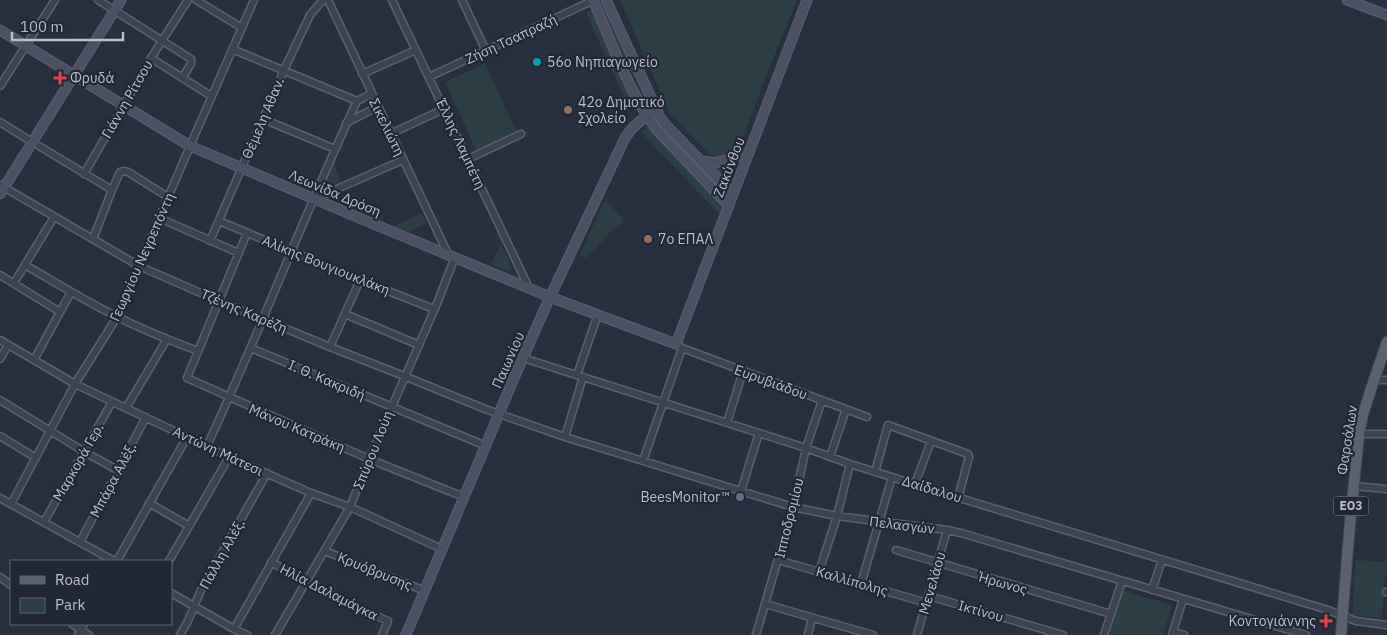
<svg xmlns="http://www.w3.org/2000/svg" width="1387" height="635" font-family="'IBM Plex Sans',sans-serif">
	<style>
		.green { fill: #2d3f44 }
		.lines { fill: none; stroke-linecap: round; stroke-linejoin: round }
		.street-casing { stroke: #5a606d; stroke-width: 9 }
		.secondary-casing { stroke: #5a606d; stroke-width: 11 }
		.primary-casing { stroke: #464b59; stroke-width: 12 }
		.street { stroke: #3c4250; stroke-width: 6 }
		.secondary { stroke: #4b5162; stroke-width: 9 }
		.primary { stroke: #5b616f; stroke-width: 10 }
		.culture-dot { fill: #0f9aa8; stroke: #212735; stroke-width: 2 }
		.health-dot { fill: #e0444e; stroke: #212735; stroke-width: 2 }
		.education-dot { fill: #8d6e63; stroke: #212735; stroke-width: 2 }
		.service-dot { fill: #5c6f8a; stroke: #212735; stroke-width: 2 }
		.labels { text-anchor: middle; stroke-width: 4.5; stroke-linejoin: round; paint-order: stroke }
		.shield { fill: #212735; stroke: #8b919d; stroke-width: 1 }
		.shield-label { font-size: 12px; font-weight: bold; fill: #b9beca }
		.street-label { font-size: 14px; fill: #b9beca; stroke: #212735 }
		.poi-label { font-size: 14px; fill: #b9beca; stroke: #212735; text-anchor: start }
	</style>
	<rect width="100%" height="100%" fill="#28303f"/>
	<path class="green" d="M 620,0 L 797,0 L 763,84 L 738,151 L 713,158 L 670,114 Z
		M 604,3 L 648,100 L 645,101 L 600,5 Z
		M 593,9 L 637,107 L 630,110 L 586,13 Z
		M 485,63 L 517,133 L 477,151 L 445,82 Z
		M 657,119 L 727,193 L 726,196 L 654,122 Z
		M 648,126 L 723,207 L 720,215 L 641,132 Z
		M 737,160 L 731,184 L 714,167 Z
		M 334,164 L 342,184 L 326,191 L 323,187 Z
		M 605,199 L 623,219 L 621,224 L 612,232 L 608,232 L 608,236 L 601,242 L 598,242 L 599,245 L 586,258 L 580,255 Z
		M 421,213 L 426,223 L 410,232 L 395,226 Z
		M 501,243 L 512,269 L 509,272 L 491,264 Z
		M 1356,560 L 1387,562 L 1382,618 L 1352,615 Z
		M 1121,590 L 1172,605 L 1163,635 L 1108,635 Z"/>
	<g class="lines">
		<g class="street-casing">
			<path id="street" d="M 98,0 L 191,59 L 191,64 L 182,78
				M 196,0 L 242,28
				M 328,0 L 448,254
				M 392,0 L 529,288
				M 462,0 L 486,51
				M 232,49 L 357,101
				M 151,58 L 211,96
				M 362,74 L 416,50
				M 429,77 L 594,0
				M 0,86 L 55,0
				M 263,119 L 335,149
				M 0,122 L 32,142
				M 346,123 L 377,107
				M 390,134 L 444,109
				M 39,146 L 112,190
				M 468,159 L 521,134
				M 84,174 L 151,58 L 188,0
				M 0,185 L 139,266 L 219,301 L 330,347 L 404,376 L 485,409 L 565,437 L 793,507 L 837,516 L 947,530 L 961,533 L 1306,635
				M 313,198 L 321,196 L 403,160
				M 159,218 L 239,253
				M 219,221 L 360,280 L 434,309
				M 247,233 L 187,378 L 369,459 L 464,497
				M 93,239 L 112,190 L 120,172 L 123,171 L 128,172 L 168,197
				M 210,241 L 284,70 L 310,15 L 323,0
				M 25,265 C 55,282 85,301 116,316 C 143,330 171,341 198,351
				M 0,275 L 60,312
				M 14,283 L 54,217
				M 345,314 L 419,345
				M 0,340 L 75,384 L 229,457 L 311,493 L 350,507 L 442,549
				M 676,344 L 682,348 L 867,417
				M 330,347 L 360,280
				M 251,348 L 486,446
				M 523,358 L 806,448 L 850,464 L 953,496 L 1328,610 L 1356,621 L 1387,625
				M 0,359 L 8,345
				M 34,360 L 71,292
				M 577,375 L 598,314
				M 1374,380 L 1387,380
				M 0,400 L 83,451 L 119,471
				M 126,408 L 167,339
				M 727,423 L 743,371
				M 1359,434 L 1387,434
				M 0,436 L 36,458
				M 565,437 L 583,377
				M 207,446 C 260,332 304,215 357,101 L 371,94
				M 830,457 L 846,409
				M 643,461 L 682,348
				M 875,472 L 888,425 L 968,454 L 969,457 L 958,498
				M 915,484 L 931,441
				M 1353,486 L 1387,489
				M 741,491 L 759,433
				M 0,498 L 114,561
				M 149,503 L 189,526
				M 11,504 L 75,384 L 117,317 L 190,146 L 254,0
				M 44,522 L 112,402
				M 80,542 L 146,417
				M 896,550 L 1111,614
				M 325,551 L 425,591
				M 778,560 L 927,603
				M 117,561 L 187,437
				M 169,561 L 229,457
				M 271,562 L 347,603 L 388,621 L 382,635
				M 819,572 L 837,516 L 850,464
				M 0,577 L 11,585
				M 861,584 L 892,477
				M 1152,590 L 1162,560
				M 1386,592 L 1387,592
				M 171,593 L 234,629 L 247,635
				M 929,596 L 1063,635
				M 765,604 L 873,635
				M 72,624 L 89,635
				M 234,629 L 311,493
				M 1173,632 L 1184,635
				M 78,635 L 84,624
				M 180,635 L 188,621 L 201,590 L 267,473
				M 275,635 L 350,507 L 369,459 L 436,306 L 455,257
				M 756,635 L 793,507 L 806,448 L 822,400
				M 808,635 L 812,618
				M 917,635 L 947,530
				M 1104,635 L 1122,581
				M 1172,635 L 1183,599"/>
		</g>
		<g class="secondary-casing">
			<path id="secondary" d="M 593,0 C 612,43 629,92 656,129 L 729,206
				M 606,0 L 660,117 L 665,124 L 733,194
				M 1347,0 L 1387,15
				M 0,30 L 190,146 L 364,220 L 550,297 L 676,344 L 807,0
				M 701,161 L 715,163 L 749,153
				M 0,194 L 121,0
				M 406,635 L 514,378 L 550,297 L 625,138 C 633,125 643,118 657,111"/>
		</g>
		<g class="primary-casing">
			<path id="primary" d="M 1341,635 L 1349,534 L 1359,434 L 1363,414 L 1374,380 L 1387,342"/>
		</g>
		<use href="#street" class="street"/>
		<use href="#secondary" class="secondary"/>
		<use href="#primary" class="primary"/>
	</g>
	<circle class="culture-dot" cx="537" cy="62" r="5"/>
	<g class="health-dot">
		<path d="M57.5 70.5h5v5h5v5h-5v5h-5v-5h-5v-5h5z"/>
		<path d="M1323.5 613.5h5v5h5v5h-5v5h-5v-5h-5v-5h5z"/>
	</g>
	<g class="education-dot">
		<circle cx="568" cy="110" r="5"/>
		<circle cx="648" cy="239" r="5"/>
	</g>
	<circle class="service-dot" cx="740" cy="497" r="5"/>
	<g class="labels">
		<rect class="shield" x="1333.5" y="496.5" width="35" height="19" rx="4"/>
		<g class="shield-label">
			<text x="1351" y="510">ΕΟ3</text>
		</g>
		<g class="street-label">
			<text transform="translate(511 39) rotate(-25)" y="5">Ζήση Τσαπραζή</text>
			<text transform="translate(127 99) rotate(-60)" y="5">Γιάννη Ρίτσου</text>
			<text transform="translate(263 118) rotate(-67)" y="5">Θέμελη Αθαν.</text>
			<text transform="translate(387 127) rotate(64)" y="5">Σικελιώτη</text>
			<text transform="translate(461 144) rotate(65)" y="5">Έλλης Λαμπέτη</text>
			<text transform="translate(729 167) rotate(-69)" y="5">Ζακύνθου</text>
			<text transform="translate(335 193) rotate(23)" y="5">Λεωνίδα Δρόση</text>
			<text transform="translate(142 257) rotate(-66)" y="5">Γεωργίου Νεγρεπόντη</text>
			<text transform="translate(326 265) rotate(22)" y="5">Αλίκης Βουγιουκλάκη</text>
			<text transform="translate(244 311) rotate(23)" y="5">Τζένης Καρέζη</text>
			<text transform="translate(508 360) rotate(-66)" y="5">Παιωνίου</text>
			<text transform="translate(327 380) rotate(23)" y="5">Ι. Θ. Κακριδή</text>
			<text transform="translate(771 382) rotate(20)" y="5">Ευρυβιάδου</text>
			<text transform="translate(297 428) rotate(23)" y="5">Μάνου Κατράκη</text>
			<text transform="translate(1347 440) rotate(-81)" y="5">Φαρσάλων</text>
			<text transform="translate(373 450) rotate(-68)" y="5">Σπύρου Λούη</text>
			<text transform="translate(218 451) rotate(25)" y="5">Αντώνη Μάτεσι</text>
			<text transform="translate(78 462) rotate(-60)" y="5">Μαρκορά Γερ.</text>
			<text transform="translate(113 480) rotate(-62)" y="5">Μπάρα Αλέξ.</text>
			<text transform="translate(932 489) rotate(17)" y="5">Δαίδαλου</text>
			<text transform="translate(789 518) rotate(-76)" y="5">Ιπποδρομίου</text>
			<text transform="translate(902 525) rotate(7)" y="5">Πελασγών</text>
			<text transform="translate(222 554) rotate(-61)" y="5">Πάλλη Αλέξ.</text>
			<text transform="translate(375 571) rotate(22)" y="5">Κρυόβρυσης</text>
			<text transform="translate(852 581) rotate(16)" y="5">Καλλίπολης</text>
			<text transform="translate(932 583) rotate(-74)" y="5">Μενελάου</text>
			<text transform="translate(1003 583) rotate(16)" y="5">Ήρωνος</text>
			<text transform="translate(329 592) rotate(27)" y="5">Ηλία Δαλαμάγκα</text>
			<text transform="translate(981 611) rotate(16)" y="5">Ικτίνου</text>
		</g>
		<g class="poi-label">
			<text x="547" y="67">56ο Νηπιαγωγείο</text>
			<text x="70" y="83">Φρυδά</text>
			<text x="578" y="107">42ο Δημοτικό<tspan x="578" dy="16">Σχολείο</tspan></text>
			<text x="658" y="244">7ο ΕΠΑΛ</text>
			<text x="730" y="502" text-anchor="end">BeesMonitor™</text>
			<text x="1316" y="626" text-anchor="end">Κοντογιάννης</text>
		</g>
	</g>
	<rect x="10" y="560" width="162" height="65" fill="#212735" stroke="#5e6371"/>
	<rect x="20" y="576" width="25" height="8" fill="#5b616f" stroke="#5e6371"/>
	<text x="55" y="585" font-size="15" fill="#b9beca">Road</text>
	<rect x="20" y="598" width="25" height="15" fill="#2d3f44" stroke="#5e6371"/>
	<text x="55" y="610" font-size="15" fill="#b9beca">Park</text>
	<path d="M12 32v8h111v-8" fill="none" stroke="#b9beca" stroke-width="2.5"/>
	<text x="20" y="32" font-size="15" fill="#b9beca" stroke="#212735" stroke-width="4" paint-order="stroke">100 m</text>
</svg>
